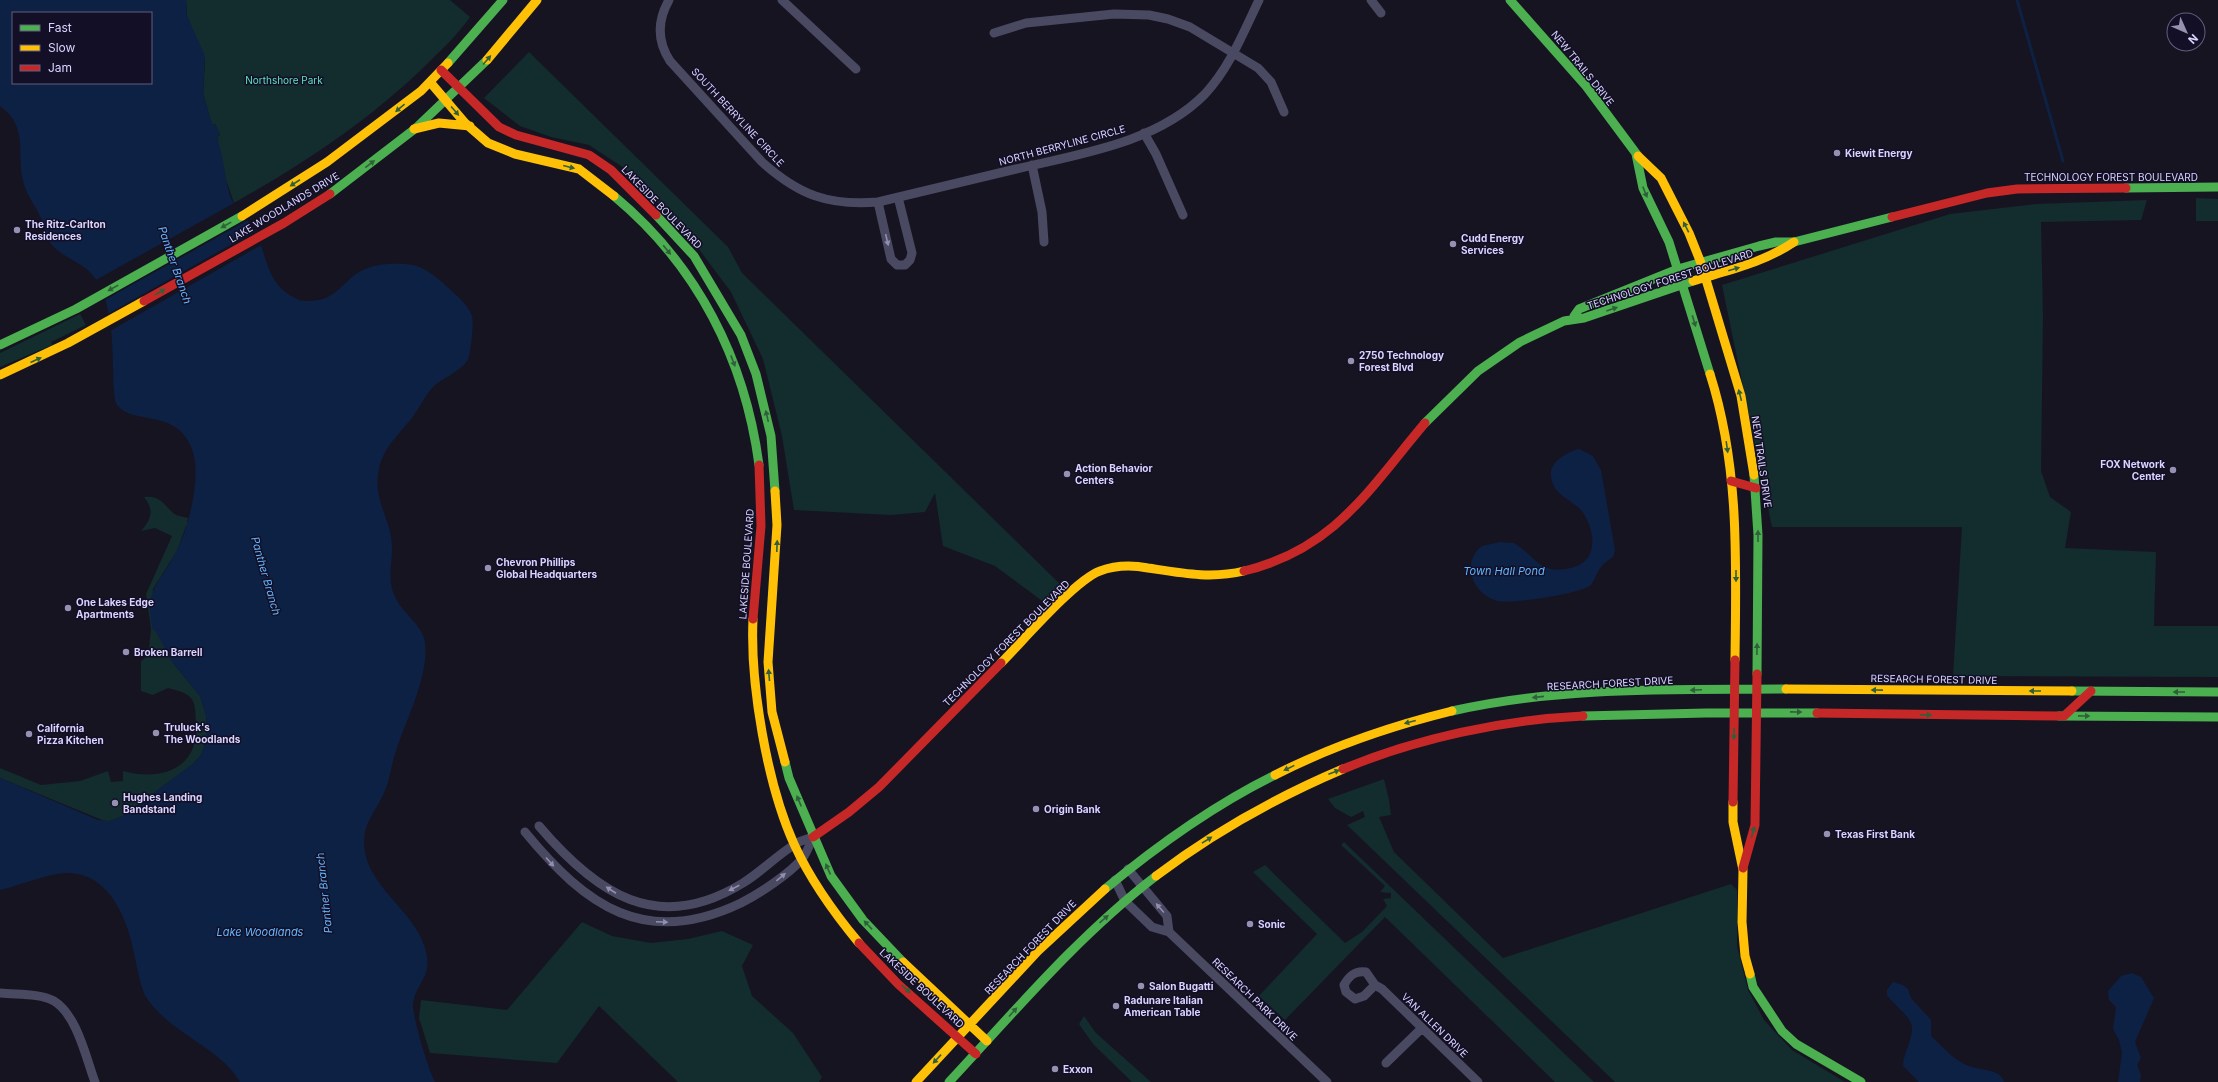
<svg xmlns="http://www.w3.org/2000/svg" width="2218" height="1082" font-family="Inter,sans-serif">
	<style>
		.green { fill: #132c2d }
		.water { fill: #0d2144; fill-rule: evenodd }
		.pier { fill: #161421 }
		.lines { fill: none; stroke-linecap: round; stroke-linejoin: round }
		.stream { stroke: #0d2144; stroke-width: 3 }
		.street { stroke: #4a4962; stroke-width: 9 }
		.fast { stroke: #4caf50; stroke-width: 9 }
		.slow { stroke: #ffc107; stroke-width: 9 }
		.jam { stroke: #c62828; stroke-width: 9 }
		.oneway { fill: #305f3b }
		.oneway2 { fill: #928eb0 }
		.poi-dot { fill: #9591b1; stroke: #130f26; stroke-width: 1.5 }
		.labels { text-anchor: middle; stroke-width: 3; stroke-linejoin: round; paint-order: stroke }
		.street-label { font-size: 10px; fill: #d9d4ff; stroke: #130f26 }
		.park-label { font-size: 10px; fill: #5fe0c0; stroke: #130f26 }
		.poi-label { font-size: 10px; font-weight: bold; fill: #d9d4ff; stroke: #130f26; text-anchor: start }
		.water-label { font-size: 11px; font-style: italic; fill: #62b6ff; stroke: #130f26 }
	</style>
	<rect width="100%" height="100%" fill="#161421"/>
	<path class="green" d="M 186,0 L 450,0 L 470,17 C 457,36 440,51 424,67 C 367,122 303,164 234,203 L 225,177 L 217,137 L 220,135 L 215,124 L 212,125 L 203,93 L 205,61 L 187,16 Z
		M 529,52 L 728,247 L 742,273 L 1064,588 L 1045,603 L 995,566 L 943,546 L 935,493 L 925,512 L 891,515 L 794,510 L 782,436 L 763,359 L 731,292 L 686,232 L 624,168 L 589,145 L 551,137 L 520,126 L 484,98 Z
		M 2196,198 L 2218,199 L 2218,221 L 2196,221 Z
		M 2147,200 L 2141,220 L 2041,222 L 2043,317 L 2041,471 L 2050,497 L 2071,512 L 2065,548 L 2156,552 L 2154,626 L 2218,626 L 2218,677 L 1953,676 L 1962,527 L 1772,527 L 1722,285 L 1950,214 L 2036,204 Z
		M 80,314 L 86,325 L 51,342 L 52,345 L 0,367 L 0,353 Z
		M 144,497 C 159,495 164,504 173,513 C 177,516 184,517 188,518 L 187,522 L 203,529 L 186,526 L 177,551 L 153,589 L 155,629 L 174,664 L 200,696 L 206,715 L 207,739 L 201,755 L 193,764 L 123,816 L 107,822 L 0,778 L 0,768 L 41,785 L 80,781 L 108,771 L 111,782 L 123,781 L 123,771 C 162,782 200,768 196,722 C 195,714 196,704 191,698 C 186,692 175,690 168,688 L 153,695 L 141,691 L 141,661 L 148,656 L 151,629 L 146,594 L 172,536 L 155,528 L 141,531 C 151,520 155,510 144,497 Z
		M 1384,779 L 1389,800 L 1391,815 L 1379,817 L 1394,852 L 1503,958 L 1731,884 L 1737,890 L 1737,946 L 1748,990 L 1764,1020 L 1792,1050 L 1845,1082 L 1615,1082 L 1347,825 L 1365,817 L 1363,811 L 1351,817 L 1335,808 L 1328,799 Z
		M 1344,842 L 1594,1082 L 1555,1082 L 1385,917 L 1285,1020 L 1259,996 L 1317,934 L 1253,872 L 1265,865 L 1345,943 L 1362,932 L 1387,906 L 1383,899 L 1391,898 L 1391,893 L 1380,892 L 1385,886 L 1341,845 Z
		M 582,922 L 612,936 L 651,943 L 688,939 L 722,931 L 753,945 L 742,966 L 752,996 L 793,1033 L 822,1077 L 819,1082 L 678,1082 L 599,1006 L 557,1063 L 430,1053 L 419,1018 L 421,1000 L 507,1010 Z
		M 1084,1016 L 1096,1033 L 1151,1082 L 1132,1082 L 1093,1044 L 1079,1024 Z"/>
	<path class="water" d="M 0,0 L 186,0 L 187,16 L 205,56 L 203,93 L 212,125 L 215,124 L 220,135 L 217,137 C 219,147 223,157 224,167 C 226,177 227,188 231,198 C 235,209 247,217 253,228 C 269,255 264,284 297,299 C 300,301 306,301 309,301 C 333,301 340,286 356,274 C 371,263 400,261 417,266 C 426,269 436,277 443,283 C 452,292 468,303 472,316 C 474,322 471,352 468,359 C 462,371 444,377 434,386 C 426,394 422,403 416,412 C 403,432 384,444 379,469 C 372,501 392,519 392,548 C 392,565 387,581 395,597 C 403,614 423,625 425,643 C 429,676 406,720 396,751 C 391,765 390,780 384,793 C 378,807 368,818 365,832 C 356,880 410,905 424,945 C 435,978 416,980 413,1004 C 412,1016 429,1071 435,1082 L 240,1082 C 220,1047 169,1033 146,997 C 140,987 135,956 132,944 C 124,911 105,871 65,873 C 43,875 21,885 0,890 L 0,778 L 98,820 L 110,821 L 123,816 L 195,762 L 201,755 L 207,739 L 206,715 L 200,696 L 172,662 L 155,630 L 153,630 C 143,590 160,584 176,552 C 189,528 202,475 192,449 C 176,405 127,428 115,401 C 111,365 116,328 103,293 C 91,261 69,264 51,244 C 46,237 45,229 42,221 C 39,211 31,202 27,192 C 12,160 33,130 0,106 ZM 13,13 L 151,13 L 151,83 L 13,83 Z
		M 1579,449 L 1593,456 L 1601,470 L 1615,550 L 1613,557 C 1596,568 1600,571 1591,585 C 1581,594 1511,604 1498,601 C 1473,595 1460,563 1482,546 L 1500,542 L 1514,543 C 1538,558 1540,577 1574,567 C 1600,560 1595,526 1580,509 C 1569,498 1553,495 1551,476 C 1549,462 1567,452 1579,449 Z
		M 2132,973 L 2141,977 L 2154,998 L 2135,1042 L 2141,1058 L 2137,1065 L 2141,1075 L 2140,1082 L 2118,1082 L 2122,1053 L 2119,1040 L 2113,1029 L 2116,1007 L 2109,1000 L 2108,991 L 2121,976 Z
		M 1893,982 L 1903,985 L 1908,989 L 1911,998 L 1931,1020 L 1931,1036 C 1944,1048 1955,1062 1972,1067 C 1982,1070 2002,1070 2004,1082 L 1919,1082 L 1903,1066 C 1903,1052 1917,1034 1910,1021 C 1904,1011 1893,1004 1887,995 L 1887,990 Z"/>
	<path class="pier" d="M 236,202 L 250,219 L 103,301 L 94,281 Z
		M 257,230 L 263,244 L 110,331 L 106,315 Z"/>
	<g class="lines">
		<path class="stream" d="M 2017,0 L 2063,161"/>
		<path class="street" d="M 669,0 C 657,21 657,41 670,61 L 762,162 C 799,195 828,206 878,202 C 924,191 970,180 1016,169 C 1079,154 1157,143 1205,94 C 1230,67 1243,33 1259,0
			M 782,0 L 856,69
			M 1371,0 L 1381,13
			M 994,33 L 1026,23 L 1114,14 L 1149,15 L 1168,19 L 1190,27 L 1258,68 L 1271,82 L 1284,112
			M 1144,133 L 1156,154 L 1183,215
			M 1032,165 L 1042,212 L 1044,242
			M 878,202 L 891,259 L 897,265 L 905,265 L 910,260 L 912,253 L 898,197
			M 539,826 C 596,893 657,936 743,883 C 761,872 776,856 794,845 C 799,841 807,839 813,837
			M 525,832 C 586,906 645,949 741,903 C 760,893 788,875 802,859 C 807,853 810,844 813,837
			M 1128,869 L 1167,916 L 1169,932
			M 1115,880 L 1125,901 L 1152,927 L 1169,932 L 1327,1082
			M 1375,985 L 1364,996 L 1355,999 L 1346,992 L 1344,985 C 1349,976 1355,970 1366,972 L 1375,985 L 1382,989 L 1478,1082
			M 0,993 C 17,995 39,993 54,1001 C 77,1015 86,1058 95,1082
			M 1386,1063 L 1422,1028"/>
		<path class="fast" d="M 1510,0 L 1586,86 L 1638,156
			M 448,63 L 503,0
			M 1636,154 L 1643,188 L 1669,242 L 1710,374
			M 2126,188 L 2218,187
			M 330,194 L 416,128 L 487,60
			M 614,196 C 697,265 745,359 759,465
			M 656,215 L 694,256 L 741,335 L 756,374 L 771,436 L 775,491
			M 1574,316 L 1579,309 L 1678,269 L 1759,246 L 1776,242 L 1794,242 L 1892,217
			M 0,345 L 76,309 L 242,216
			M 1425,423 L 1478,371 L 1520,342 L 1564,321 L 1584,318 L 1693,281
			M 1754,475 L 1758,535 L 1757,674
			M 2072,691 L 2218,692
			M 1452,711 C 1560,686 1676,690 1786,689
			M 1583,716 L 1706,713 L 1817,713
			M 2059,716 L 2218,717
			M 785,762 L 789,778 L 831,876 L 863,920 L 903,962
			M 1105,889 C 1158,845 1214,805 1275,775
			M 1750,974 L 1753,987 L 1782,1031 L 1796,1044 L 1861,1082
			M 949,1082 C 1016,1010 1078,936 1156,876"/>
		<path class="slow" d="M 487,60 L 537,0
			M 430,82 L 465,123 L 488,143 L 515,154 L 579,169 L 614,196
			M 414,129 L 439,123 L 470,126
			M 1638,156 L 1661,178 L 1689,233 L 1701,263 L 1741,396 L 1754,475
			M 242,216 L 327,162 L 421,91 L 448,63
			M 1693,281 C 1729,270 1763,263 1794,242
			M 1710,374 C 1740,468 1736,563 1735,660
			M 0,375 L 68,343 L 144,301
			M 775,491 L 777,525 L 768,662 L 772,712 L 785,762
			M 753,619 C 750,684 767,784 794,844 C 810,879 834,913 859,943
			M 1001,663 C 1022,642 1075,580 1100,571 C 1116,565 1132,565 1148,568 C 1181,573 1211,579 1244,571
			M 1786,689 L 2072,691
			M 1275,775 C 1332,746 1391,726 1452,711
			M 1733,802 L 1733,822 L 1743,870 L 1742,922 L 1745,956 L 1750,974
			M 1156,876 C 1214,832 1277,797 1343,769
			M 903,962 L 987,1041
			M 916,1082 L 1038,951 L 1105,889"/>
		<path class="jam" d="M 441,70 L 499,127 L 516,135 L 589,155 L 611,170 L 656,215
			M 1892,217 L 1987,193 L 2017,189 L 2126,188
			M 144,301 L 284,223 L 330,194
			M 1731,481 L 1756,488
			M 1244,571 C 1335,549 1369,489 1425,423
			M 753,619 L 761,526 L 759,465
			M 1817,713 L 2059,716
			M 2064,716 L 2091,691
			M 1343,769 C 1418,738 1502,720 1583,716
			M 1733,802 L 1735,660
			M 813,837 L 849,812 L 879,787 L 1001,663
			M 1743,868 L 1755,825 L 1757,674
			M 859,943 L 898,984 L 976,1054"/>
	</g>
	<defs><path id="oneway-solid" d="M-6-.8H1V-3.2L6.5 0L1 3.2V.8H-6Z"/></defs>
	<g class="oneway">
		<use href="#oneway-solid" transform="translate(487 60) rotate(-49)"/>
		<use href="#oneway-solid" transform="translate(400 108) rotate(140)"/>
		<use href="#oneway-solid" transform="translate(455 111) rotate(49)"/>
		<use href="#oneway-solid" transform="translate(370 164) rotate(-38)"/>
		<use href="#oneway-solid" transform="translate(569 167) rotate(14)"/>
		<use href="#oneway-solid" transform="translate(295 183) rotate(147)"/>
		<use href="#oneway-solid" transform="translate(1645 192) rotate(68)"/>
		<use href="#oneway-solid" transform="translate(226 225) rotate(151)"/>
		<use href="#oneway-solid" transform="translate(1686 227) rotate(-117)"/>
		<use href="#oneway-solid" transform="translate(667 250) rotate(51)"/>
		<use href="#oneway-solid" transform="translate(1734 269) rotate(-16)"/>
		<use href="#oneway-solid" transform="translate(113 288) rotate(151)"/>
		<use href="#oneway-solid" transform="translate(160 292) rotate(-29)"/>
		<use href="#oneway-solid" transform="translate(1612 309) rotate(-19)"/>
		<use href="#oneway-solid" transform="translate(1694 321) rotate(73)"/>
		<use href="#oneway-solid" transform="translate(36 360) rotate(-24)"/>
		<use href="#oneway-solid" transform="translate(733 361) rotate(69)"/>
		<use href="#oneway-solid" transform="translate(1740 395) rotate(-104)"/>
		<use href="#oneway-solid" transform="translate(767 416) rotate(-103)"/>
		<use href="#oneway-solid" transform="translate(1727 447) rotate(82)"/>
		<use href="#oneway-solid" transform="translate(1758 536) rotate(-90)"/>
		<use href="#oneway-solid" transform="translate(777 546) rotate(-88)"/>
		<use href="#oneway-solid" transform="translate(1736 576) rotate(90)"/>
		<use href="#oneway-solid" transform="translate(1757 649) rotate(-89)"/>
		<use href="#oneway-solid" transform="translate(769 675) rotate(-95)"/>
		<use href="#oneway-solid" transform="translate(1696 690) rotate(178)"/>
		<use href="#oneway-solid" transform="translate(1877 690) rotate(-179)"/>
		<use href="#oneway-solid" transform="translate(2035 691) rotate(-180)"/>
		<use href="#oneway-solid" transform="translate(2179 692) rotate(-180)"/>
		<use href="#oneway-solid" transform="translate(1538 697) rotate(174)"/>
		<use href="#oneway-solid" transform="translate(1796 712) rotate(1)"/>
		<use href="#oneway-solid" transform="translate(1926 715) rotate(1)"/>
		<use href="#oneway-solid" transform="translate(2084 716) rotate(1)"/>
		<use href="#oneway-solid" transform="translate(1410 722) rotate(165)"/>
		<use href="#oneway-solid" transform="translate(1734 734) rotate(91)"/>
		<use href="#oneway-solid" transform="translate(1289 768) rotate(154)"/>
		<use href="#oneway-solid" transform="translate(1334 772) rotate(-21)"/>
		<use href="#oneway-solid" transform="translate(799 801) rotate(-113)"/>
		<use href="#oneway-solid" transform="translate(1753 832) rotate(-75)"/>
		<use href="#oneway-solid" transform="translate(1207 840) rotate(-32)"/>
		<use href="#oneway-solid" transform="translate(828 869) rotate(-114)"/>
		<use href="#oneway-solid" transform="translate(1104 919) rotate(-41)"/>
		<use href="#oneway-solid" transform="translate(868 925) rotate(-133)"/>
		<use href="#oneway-solid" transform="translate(906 989) rotate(42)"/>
		<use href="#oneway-solid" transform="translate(1013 1012) rotate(-48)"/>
		<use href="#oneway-solid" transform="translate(937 1059) rotate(133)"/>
	</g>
	<g class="oneway2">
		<use href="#oneway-solid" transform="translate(887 240) rotate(77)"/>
		<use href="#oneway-solid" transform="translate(550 862) rotate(48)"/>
		<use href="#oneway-solid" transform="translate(781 877) rotate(-40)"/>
		<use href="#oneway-solid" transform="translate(734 888) rotate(153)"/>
		<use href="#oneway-solid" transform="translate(611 890) rotate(-147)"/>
		<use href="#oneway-solid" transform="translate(1160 908) rotate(-131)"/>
		<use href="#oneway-solid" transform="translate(662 922) rotate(3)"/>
	</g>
	<g class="poi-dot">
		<circle cx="1837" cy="153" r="4"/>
		<circle cx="17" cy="230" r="4"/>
		<circle cx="1453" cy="244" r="4"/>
		<circle cx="1351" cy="361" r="4"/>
		<circle cx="2173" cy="470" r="4"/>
		<circle cx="1067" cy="474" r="4"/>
		<circle cx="488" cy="568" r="4"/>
		<circle cx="68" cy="608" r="4"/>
		<circle cx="126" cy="652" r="4"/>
		<circle cx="156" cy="733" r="4"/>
		<circle cx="29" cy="734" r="4"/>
		<circle cx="115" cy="803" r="4"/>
		<circle cx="1036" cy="809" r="4"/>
		<circle cx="1827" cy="834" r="4"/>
		<circle cx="1250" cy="924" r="4"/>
		<circle cx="1141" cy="986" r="4"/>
		<circle cx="1116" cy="1006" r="4"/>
		<circle cx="1055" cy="1069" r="4"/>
	</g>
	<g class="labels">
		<g class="street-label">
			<text transform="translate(1583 68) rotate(51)" y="4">NEW TRAILS DRIVE</text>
			<text transform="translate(738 117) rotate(47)" y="4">SOUTH BERRYLINE CIRCLE</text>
			<text transform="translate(1062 145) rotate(-15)" y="4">NORTH BERRYLINE CIRCLE</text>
			<text x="2111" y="181">TECHNOLOGY FOREST BOULEVARD</text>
			<text transform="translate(284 207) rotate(-31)" y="4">LAKE WOODLANDS DRIVE</text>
			<text transform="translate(662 207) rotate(46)" y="4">LAKESIDE BOULEVARD</text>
			<text transform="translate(1670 279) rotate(-18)" y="4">TECHNOLOGY FOREST BOULEVARD</text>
			<text transform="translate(1762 462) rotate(82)" y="4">NEW TRAILS DRIVE</text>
			<text transform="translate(746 564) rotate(-86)" y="4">LAKESIDE BOULEVARD</text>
			<text transform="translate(1006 643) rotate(-45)" y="4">TECHNOLOGY FOREST BOULEVARD</text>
			<text transform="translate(1934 679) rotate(1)" y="4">RESEARCH FOREST DRIVE</text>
			<text transform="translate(1610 683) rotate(-3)" y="4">RESEARCH FOREST DRIVE</text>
			<text transform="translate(1030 947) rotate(-46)" y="4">RESEARCH FOREST DRIVE</text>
			<text transform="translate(922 988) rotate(43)" y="4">LAKESIDE BOULEVARD</text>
			<text transform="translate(1255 999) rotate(44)" y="4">RESEARCH PARK DRIVE</text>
			<text transform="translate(1435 1025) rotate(44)" y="4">VAN ALLEN DRIVE</text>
		</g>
		<g class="park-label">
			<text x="284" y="84">Northshore Park</text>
		</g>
		<g class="poi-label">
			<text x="1845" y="157">Kiewit Energy</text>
			<text x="25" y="228">The Ritz-Carlton<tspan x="25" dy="12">Residences</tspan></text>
			<text x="1461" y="242">Cudd Energy<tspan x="1461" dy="12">Services</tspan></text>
			<text x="1359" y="359">2750 Technology<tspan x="1359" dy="12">Forest Blvd</tspan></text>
			<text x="2165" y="468" text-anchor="end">FOX Network<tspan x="2165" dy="12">Center</tspan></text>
			<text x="1075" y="472">Action Behavior<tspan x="1075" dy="12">Centers</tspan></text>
			<text x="496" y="566">Chevron Phillips<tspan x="496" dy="12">Global Headquarters</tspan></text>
			<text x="76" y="606">One Lakes Edge<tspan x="76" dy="12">Apartments</tspan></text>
			<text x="134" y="656">Broken Barrell</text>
			<text x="164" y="731">Truluck's<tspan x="164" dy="12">The Woodlands</tspan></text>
			<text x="37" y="732">California<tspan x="37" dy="12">Pizza Kitchen</tspan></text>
			<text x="123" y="801">Hughes Landing<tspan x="123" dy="12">Bandstand</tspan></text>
			<text x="1044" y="813">Origin Bank</text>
			<text x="1835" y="838">Texas First Bank</text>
			<text x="1258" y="928">Sonic</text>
			<text x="1149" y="990">Salon Bugatti</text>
			<text x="1124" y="1004">Radunare Italian<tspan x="1124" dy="12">American Table</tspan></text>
			<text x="1063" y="1073">Exxon</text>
		</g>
		<g class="water-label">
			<text transform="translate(175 265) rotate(71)" y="4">Panther Branch</text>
			<text x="1504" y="575">Town Hall Pond</text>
			<text transform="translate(266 576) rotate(74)" y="4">Panther Branch</text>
			<text transform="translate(324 893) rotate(-96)" y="4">Panther Branch</text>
			<text x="260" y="936">Lake Woodlands</text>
		</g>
	</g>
	<rect x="12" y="12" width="140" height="72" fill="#130f26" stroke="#625e7d"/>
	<rect x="20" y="25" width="20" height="6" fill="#4caf50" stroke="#625e7d"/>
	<text x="48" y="32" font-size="12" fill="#d9d4ff">Fast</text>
	<rect x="20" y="45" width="20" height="6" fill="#ffc107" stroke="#625e7d"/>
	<text x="48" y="52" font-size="12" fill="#d9d4ff">Slow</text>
	<rect x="20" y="65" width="20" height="6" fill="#c62828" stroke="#625e7d"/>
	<text x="48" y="72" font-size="12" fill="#d9d4ff">Jam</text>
	<g transform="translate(2186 32) rotate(135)"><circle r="19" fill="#130f26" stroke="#625e7d"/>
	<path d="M0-3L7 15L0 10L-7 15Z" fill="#9591b1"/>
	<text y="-6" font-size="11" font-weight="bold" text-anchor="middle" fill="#d9d4ff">N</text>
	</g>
</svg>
